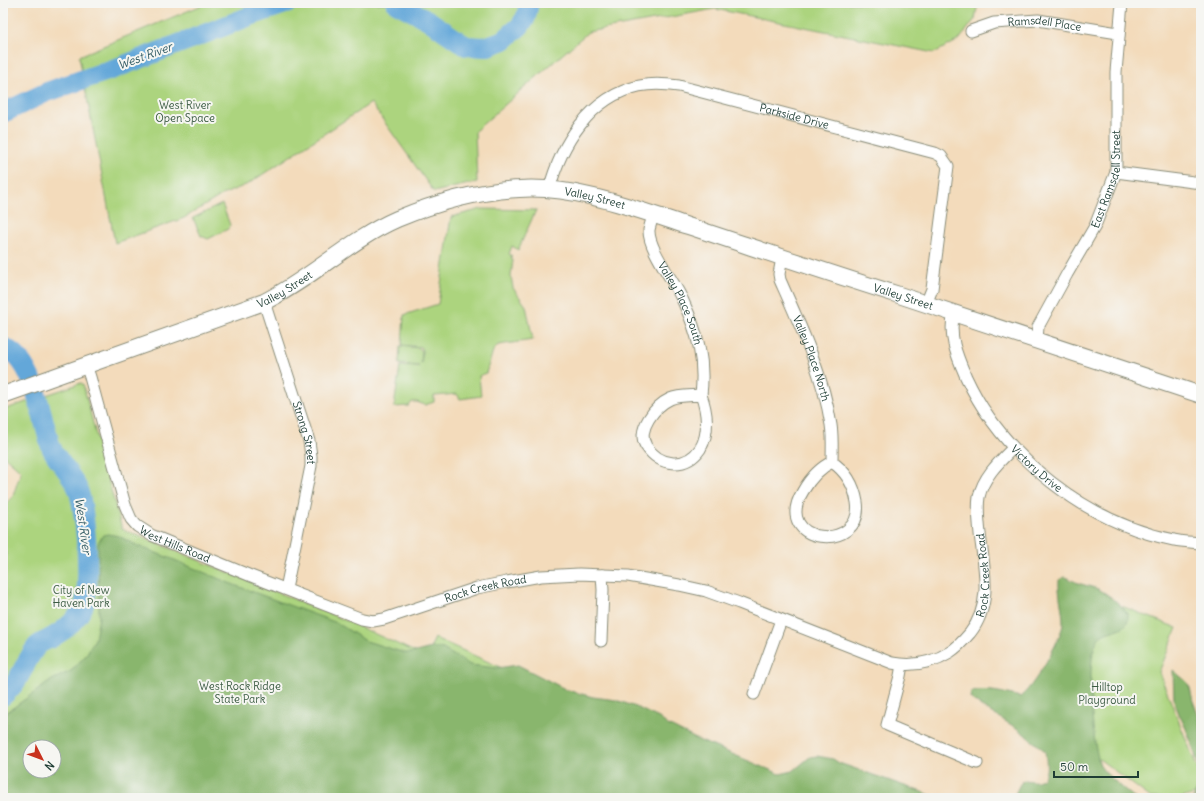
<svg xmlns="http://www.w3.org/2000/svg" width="1204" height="801" font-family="Delius,sans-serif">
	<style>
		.green { fill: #acd47e; stroke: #668859; fill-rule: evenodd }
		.forest { fill: #89b66d; stroke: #547a50; fill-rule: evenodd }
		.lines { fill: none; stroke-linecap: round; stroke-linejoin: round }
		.river { stroke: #64a7d9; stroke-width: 20 }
		.street-casing { stroke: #898c78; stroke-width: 13 }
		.secondary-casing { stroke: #898c78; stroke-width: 18 }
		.street { stroke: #fff; stroke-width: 11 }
		.secondary { stroke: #fff; stroke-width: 16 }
		.labels { text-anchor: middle; stroke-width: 4; stroke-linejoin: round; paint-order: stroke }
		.street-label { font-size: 11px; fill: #1f3d34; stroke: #f6f6f2 }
		.park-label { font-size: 11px; fill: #3b5b43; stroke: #f6f6f2 }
		.water-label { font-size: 12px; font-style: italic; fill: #345d66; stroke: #f6f6f2 }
	</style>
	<rect width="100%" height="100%" fill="#f6f6f2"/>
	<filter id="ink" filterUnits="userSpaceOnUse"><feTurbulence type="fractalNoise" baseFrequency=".025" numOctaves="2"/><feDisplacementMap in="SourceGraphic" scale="8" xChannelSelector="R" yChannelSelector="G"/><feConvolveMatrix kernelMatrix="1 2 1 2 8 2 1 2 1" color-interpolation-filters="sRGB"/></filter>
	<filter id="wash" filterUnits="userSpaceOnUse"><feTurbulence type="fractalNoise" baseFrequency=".012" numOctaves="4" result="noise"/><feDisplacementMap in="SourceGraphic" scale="16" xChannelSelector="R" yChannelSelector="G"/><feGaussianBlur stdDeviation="0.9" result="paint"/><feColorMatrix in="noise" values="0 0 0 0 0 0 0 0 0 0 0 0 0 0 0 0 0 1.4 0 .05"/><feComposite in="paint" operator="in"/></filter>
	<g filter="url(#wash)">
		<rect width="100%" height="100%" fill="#f3dbbb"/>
		<path class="green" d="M 207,3 L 978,3 L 975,19 L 959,40 L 934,53 L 715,9 L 588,32 L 475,131 L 477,182 L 434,192 L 371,103 L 248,184 L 222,195 L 184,218 L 115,243 L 79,56 Z
			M 222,204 L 230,225 L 228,229 L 208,239 L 201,236 L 193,218 Z
			M 482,209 L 536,210 L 518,250 L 512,246 L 509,254 L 512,256 L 511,259 L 513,260 L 511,276 L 513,288 L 526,306 L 533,340 L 498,345 L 493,351 L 486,373 L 479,376 L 481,396 L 460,399 L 457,394 L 434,396 L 434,402 L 425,405 L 417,402 L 412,402 L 409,406 L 394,407 L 400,366 L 418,367 L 419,366 L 399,364 L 400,346 L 419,348 L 422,351 L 421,363 L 423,351 L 421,347 L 402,345 L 404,315 L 438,304 L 451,217 Z
			M 81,383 L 83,384 L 101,454 L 122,529 L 340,618 L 426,657 L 435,638 L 565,696 L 3,798 L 3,559 L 6,554 L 3,550 L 3,507 L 13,496 L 21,471 L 3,455 L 3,410 ZM 30,747 L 54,747 L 54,771 L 30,771 Z
			M 1086,592 L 1177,628 L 1159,672 L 1201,777 L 1201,792 L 1181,798 L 1151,798 L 1038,713 Z"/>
		<path class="forest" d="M 108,534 L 119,536 L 138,546 L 172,559 L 229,583 L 337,623 L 366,641 L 405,653 L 412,653 L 431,648 L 438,648 L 443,649 L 470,665 L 497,668 L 518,665 L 567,690 L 593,697 L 616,700 L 636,707 L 659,718 L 668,725 L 696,739 L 780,774 L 793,771 L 810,757 L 817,756 L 833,759 L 839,763 L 939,798 L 3,798 L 3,715 L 52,680 L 71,671 L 86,655 L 95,639 L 99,617 L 98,544 L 100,539 L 103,535 ZM 30,747 L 54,747 L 54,771 L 30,771 Z
			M 1064,577 C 1069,578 1073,581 1078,583 C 1084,585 1092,587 1098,589 C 1106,593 1129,609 1128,618 C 1128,633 1105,628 1098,639 C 1085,656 1092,744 1100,765 C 1102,772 1128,792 1135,798 L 1013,798 L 1020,784 L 1024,780 C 1028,780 1034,782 1038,781 C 1050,777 1046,760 1045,751 L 1018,729 L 982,707 L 970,698 L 971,692 C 988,688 1004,693 1020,697 C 1032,689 1062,639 1063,623 C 1063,609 1058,595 1059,580 Z
			M 1173,670 L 1187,682 L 1190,688 L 1193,701 L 1201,723 L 1201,798 L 1192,798 L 1194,797 L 1200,779 L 1201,772 L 1188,733 L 1179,714 L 1174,701 Z"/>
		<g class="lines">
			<path class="river" d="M 396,3 L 428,20 L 466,46 L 485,47 L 504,40 L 520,26 L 526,17 L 529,3
				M 3,113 L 47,92 L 119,67 L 253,15 L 288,3
				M 3,347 C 35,359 41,418 51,447 C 55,457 70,473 76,485 C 86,503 91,585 84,605 C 79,618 65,630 53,637 C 48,640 41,642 37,646 C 28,657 23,671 15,683 C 12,687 7,692 3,696"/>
		</g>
	</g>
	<g filter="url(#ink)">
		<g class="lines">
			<g class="street-casing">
				<g id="street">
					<path id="s1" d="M 971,31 L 994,23 L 1038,20 L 1118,33"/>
					<path d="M 1116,172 L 1201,183"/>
					<path id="s2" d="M 549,190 C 561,144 590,97 639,86 C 652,83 666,84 679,86 L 935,153 L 941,156 L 948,166 L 932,289 L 926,304"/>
					<path id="s3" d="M 653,215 C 652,220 650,225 649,230 C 648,249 675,282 683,301 C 698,333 705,360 701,395"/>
					<path id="s4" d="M 782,258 L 779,274 L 780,280 C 801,327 823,374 831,425 C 833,437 832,450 832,462"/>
					<path id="s5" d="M 264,302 L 309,441 L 311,456 L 311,466 L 286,589"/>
					<path id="s6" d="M 954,313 C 948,336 957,356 966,377 C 1003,457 1087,523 1174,540 C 1183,542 1192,542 1201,543"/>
					<path id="s7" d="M 1037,340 L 1038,327 L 1067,274 L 1095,226 L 1116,172 L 1116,72 L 1122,3"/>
					<path id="s8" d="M 86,365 L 90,377 L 125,505 L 131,519 L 137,526 L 151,535 L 251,576 L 362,619 L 373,621 L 384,619 L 477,588 L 507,582 L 541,576 L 579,574 L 628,576 L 679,585 L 706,591 L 739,603 L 892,663 C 914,667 932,663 950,652 C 958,647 964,640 970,633 C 993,604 984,568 980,534 C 979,522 977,510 979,497 C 983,477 999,462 1013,448"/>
					<path d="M 701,395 C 707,411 710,433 700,449 C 686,469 660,467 646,446 C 636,430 655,406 670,399 C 679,395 691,396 701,395 Z"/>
					<path d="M 832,462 C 847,472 854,485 857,502 C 865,554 770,545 803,491 C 810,479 819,468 832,462 Z"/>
					<path d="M 601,641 L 603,590 L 602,575"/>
					<path d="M 902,665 L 900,676 L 887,725 L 977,763"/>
					<path d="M 754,694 L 781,620"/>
				</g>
			</g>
			<g class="secondary-casing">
				<g id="secondary">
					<path id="s9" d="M 3,395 L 264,302 C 311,279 349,240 397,219 C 435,203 478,191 519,189 C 574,185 636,209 688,226 C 758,249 828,273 899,295 L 1201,395"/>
				</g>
			</g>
			<use href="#street" class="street"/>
			<use href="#secondary" class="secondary"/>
		</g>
	</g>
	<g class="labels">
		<g class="street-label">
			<text dy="4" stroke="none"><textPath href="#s1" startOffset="75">Ramsdell Place</textPath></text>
			<text dy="4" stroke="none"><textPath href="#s2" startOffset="304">Parkside Drive</textPath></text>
			<text dy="4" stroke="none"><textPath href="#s7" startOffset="178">East Ramsdell Street</textPath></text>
			<text dy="4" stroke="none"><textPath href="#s9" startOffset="637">Valley Street</textPath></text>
			<text dy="4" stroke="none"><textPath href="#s9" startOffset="301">Valley Street</textPath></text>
			<text dy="4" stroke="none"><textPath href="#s9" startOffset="961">Valley Street</textPath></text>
			<text dy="4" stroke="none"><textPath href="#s3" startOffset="96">Valley Place South</textPath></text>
			<text dy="4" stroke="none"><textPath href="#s4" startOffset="107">Valley Place North</textPath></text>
			<text dy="4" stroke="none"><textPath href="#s5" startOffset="137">Strong Street</textPath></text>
			<text dy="4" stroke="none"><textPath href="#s6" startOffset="183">Victory Drive</textPath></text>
			<text dy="4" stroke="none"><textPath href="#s8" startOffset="212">West Hills Road</textPath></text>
			<text dy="4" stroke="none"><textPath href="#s8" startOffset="1114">Rock Creek Road</textPath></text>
			<text dy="4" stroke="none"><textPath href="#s8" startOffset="542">Rock Creek Road</textPath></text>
		</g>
		<g class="park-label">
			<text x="185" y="109">West River<tspan x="185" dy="13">Open Space</tspan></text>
			<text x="81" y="594">City of New<tspan x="81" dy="13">Haven Park</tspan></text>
			<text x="240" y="690">West Rock Ridge<tspan x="240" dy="13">State Park</tspan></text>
			<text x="1107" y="691">Hilltop<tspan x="1107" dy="13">Playground</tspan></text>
		</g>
		<g class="water-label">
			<text transform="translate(145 56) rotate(-20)" y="4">West River</text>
			<text transform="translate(83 526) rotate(82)" y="4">West River</text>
		</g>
	</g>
	<rect width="1204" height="801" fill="none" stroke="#f6f6f2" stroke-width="16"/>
	<g transform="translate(42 759) rotate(132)"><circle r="19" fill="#f6f6f2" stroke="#a0aca6"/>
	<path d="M0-3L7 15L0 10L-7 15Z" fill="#c8321e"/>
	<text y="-6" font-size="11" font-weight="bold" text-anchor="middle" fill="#1f3d34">N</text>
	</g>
	<path d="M1054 771v6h84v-6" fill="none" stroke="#1f3d34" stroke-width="2"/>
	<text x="1060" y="771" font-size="12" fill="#1f3d34" stroke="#f6f6f2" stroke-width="3" paint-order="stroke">50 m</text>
</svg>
